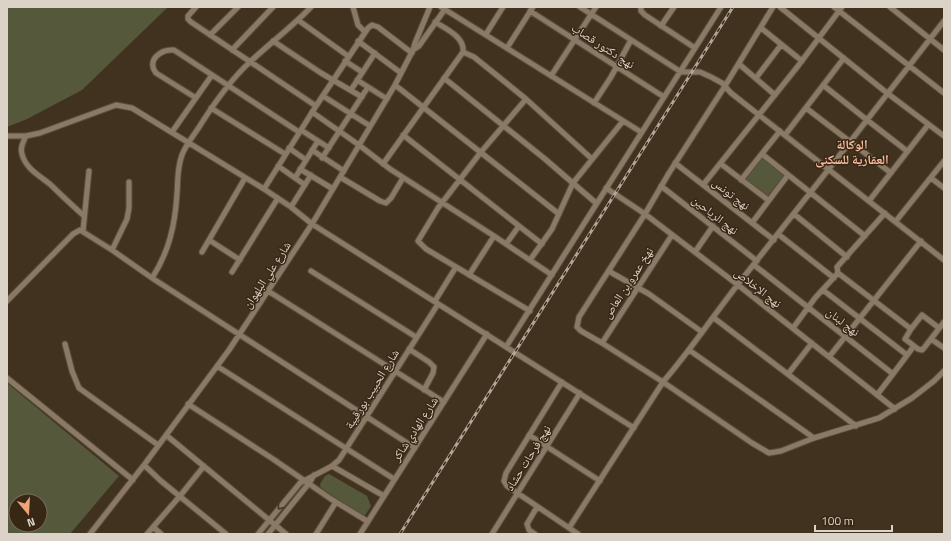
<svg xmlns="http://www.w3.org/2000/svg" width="951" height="541" font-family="'Titillium Web','Noto Naskh Arabic',sans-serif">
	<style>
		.green { fill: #55583b; fill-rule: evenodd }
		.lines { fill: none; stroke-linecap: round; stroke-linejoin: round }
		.minor-casing { stroke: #5a4e3e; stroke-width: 7 }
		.minor { stroke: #8a7964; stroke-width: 5 }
		.rail-casing { stroke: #b1a699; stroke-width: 3 }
		.rail { stroke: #372816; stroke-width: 1.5; stroke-dasharray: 4.5; stroke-linecap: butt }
		.oneway { stroke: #483826 }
		.labels { text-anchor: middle; stroke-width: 3; stroke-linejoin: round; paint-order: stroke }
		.street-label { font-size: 12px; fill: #dcd3c8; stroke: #372816 }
		.neighbourhood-label { font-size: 13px; font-weight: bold; fill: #f6ba9d; stroke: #372816 }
	</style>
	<rect width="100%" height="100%" fill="#413220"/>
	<path class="green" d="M 7,7 L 168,7 L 82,90 L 27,119 L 7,127 Z
		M 762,157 L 784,175 L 767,197 L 745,179 Z
		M 7,383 L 119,476 L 70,534 L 7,534 ZM 16,501 L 40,501 L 40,525 L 16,525 Z
		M 329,474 L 367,496 L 371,506 L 364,517 L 321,488 L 320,484 L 325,476 Z"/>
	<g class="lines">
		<g class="minor-casing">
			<path id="minor" d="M 196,7 L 188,16 L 188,19 L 191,22 L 316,106
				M 353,7 L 358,25 L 365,32
				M 441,7 L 641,132
				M 580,7 L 681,72 L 700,72 L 711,77 L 722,83 L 731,93 L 944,260
				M 641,7 L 641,11 L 645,15 L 695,48
				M 773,7 L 725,86 L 669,173 L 645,214 L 579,317 L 577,327 L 581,331 L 602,343 L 663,382 L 752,443 L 769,453 L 781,451 L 814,438 L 879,418 L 912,398 L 934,381 L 944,371
				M 780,7 L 887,93 L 944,136
				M 834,7 L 944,93
				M 890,7 L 944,50
				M 530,11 L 664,97
				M 298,20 L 348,56
				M 661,26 L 674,7
				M 761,28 L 802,61
				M 486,34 L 503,7
				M 210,35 L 238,7
				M 273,41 L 321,73 L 362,97
				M 358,41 L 401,73
				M 507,48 L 533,7
				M 232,50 L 273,7
				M 413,50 L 419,46 L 445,9
				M 463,52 L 474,57 L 526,99 L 592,159
				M 345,61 L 362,72
				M 739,64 L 775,95
				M 551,76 L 596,7
				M 444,78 L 545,159 L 596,203
				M 756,78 L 781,45
				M 357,80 L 387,99
				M 395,85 L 559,214
				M 823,85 L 867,120 L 907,151
				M 351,90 L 375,53
				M 323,96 L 370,126
				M 196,98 L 156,73 C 146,60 161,49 174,50 L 299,132
				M 526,99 L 481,152 L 438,208 L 418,241 L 426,249 L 530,311
				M 594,103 L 611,77 L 631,40
				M 211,108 L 285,154
				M 806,108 L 891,173
				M 312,112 L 359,145 L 390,169 L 494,236 L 552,275
				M 301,130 L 329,148
				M 172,132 L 212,75
				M 403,135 L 542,244
				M 785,135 L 844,58
				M 7,136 L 26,136 L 40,133 L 116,105 L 132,108 L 264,189 L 291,207 L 312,224 L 634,428
				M 26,136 C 23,142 20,148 22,154 C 26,170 41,176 52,186 C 62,196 73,206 84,216
				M 289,148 L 306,160
				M 312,150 L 344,171
				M 762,154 L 865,236
				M 322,158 L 368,87
				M 675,163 L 774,240
				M 383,164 L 463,52 C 465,37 446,29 435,22
				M 721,164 L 768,200
				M 278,166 L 305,185
				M 300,169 L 333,189
				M 340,177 L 380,201 L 386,203 L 391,198 L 403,178
				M 295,178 L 318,141
				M 931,178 L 944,188
				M 741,180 L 780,131
				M 703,185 L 798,66 L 842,7
				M 661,186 L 757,261
				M 606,188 L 645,214 L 738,285 L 895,409
				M 264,189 L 316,106 L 368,28 L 372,25 L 378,27 L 412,53
				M 869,201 L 928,125
				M 291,207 L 311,175
				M 794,214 L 847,257
				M 896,221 L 944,161
				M 752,223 L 788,175
				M 83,231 L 89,171
				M 778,234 L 834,278
				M 209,240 L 240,260
				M 506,244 L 519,226
				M 112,250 L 127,219 L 129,208 L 129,182
				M 202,252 L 245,178
				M 695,252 L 713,226
				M 530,260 L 552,229 L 573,183 L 623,121
				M 754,265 L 893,374 L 914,346
				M 609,270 L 612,273 L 649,294 L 702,332
				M 311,271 L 416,337
				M 232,272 L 278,198
				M 838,273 L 911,329
				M 469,275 L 494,236
				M 152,278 C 169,252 175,225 177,194 C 178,181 177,168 182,155 C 186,144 195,134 201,124 C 215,102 230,80 250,62 C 270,43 292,27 311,7
				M 823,290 L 907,355
				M 268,291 L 444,402
				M 7,301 L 73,234 L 80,230 L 112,250 L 152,278 L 415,448
				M 435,301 L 456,267
				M 714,318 L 856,426
				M 793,328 L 815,298 L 838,273 L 837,267 L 885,213
				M 939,328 L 922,315 L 911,329 L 905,339 L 918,349 L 922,350 L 924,348 L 944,322
				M 931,339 L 944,348
				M 602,343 L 672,235
				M 65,344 L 72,371 L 79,388 L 158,445
				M 506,347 L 721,7
				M 409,349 L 429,362 L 434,367 L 433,373 L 424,390
				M 689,350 L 814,438
				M 829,357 L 921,241
				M 217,366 L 394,479
				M 788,374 L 812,343
				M 7,378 L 133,480
				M 562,382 L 506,473 L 504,481 L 507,486 L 578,534
				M 877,395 L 893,374
				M 188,404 L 273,459 L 331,499 L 367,521
				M 166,435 L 286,534
				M 529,435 L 600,481
				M 144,465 L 161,481 L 226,534
				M 332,466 L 384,496
				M 153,527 L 161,534
				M 569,528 L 663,382 C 690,351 713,316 739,283 C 808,196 876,109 944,21
				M 90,534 L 144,465 L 229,350 L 312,224 L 395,85 L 413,50 L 415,43 L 430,7
				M 147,534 L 180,496 L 204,466
				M 258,534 L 300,483 L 332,466 L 339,460 L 438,304
				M 268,534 L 310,482 L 314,475
				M 316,534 L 336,502
				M 360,534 L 487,334
				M 492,534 L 580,393
				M 535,534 L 529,530 L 527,524 L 537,507"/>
		</g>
		<use href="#minor" class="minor"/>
		<g class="rail-casing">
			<path id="rail" d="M 400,534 L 733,7"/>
		</g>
		<use href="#rail" class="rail"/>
	</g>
	<defs><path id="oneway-chevron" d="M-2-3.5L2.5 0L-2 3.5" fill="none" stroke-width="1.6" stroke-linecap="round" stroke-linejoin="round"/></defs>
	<use class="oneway" href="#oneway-chevron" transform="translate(280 507) rotate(129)"/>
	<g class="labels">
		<g class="street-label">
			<text transform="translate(603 46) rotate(33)" y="4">نهج دكتور قصاب</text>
			<text transform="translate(731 194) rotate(38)" y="4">نهج تونس</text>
			<text transform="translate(715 215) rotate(38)" y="4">نهج الرياحين</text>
			<text transform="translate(267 275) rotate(-57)" y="4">شارع علي البلهوان</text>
			<text transform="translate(628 283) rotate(-57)" y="4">نهخ عمرو بن العاص</text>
			<text transform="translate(758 288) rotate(38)" y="4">نهج الإخلاص</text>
			<text transform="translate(843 322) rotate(38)" y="4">نهج لبنان</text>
			<text transform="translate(372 389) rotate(-58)" y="4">شارع الحبيب بورقيبة</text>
			<text transform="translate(415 429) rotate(-57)" y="4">شارع الهادي شاكر</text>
			<text transform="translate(528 458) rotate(-58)" y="4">نهج فرحات حشاد</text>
		</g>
		<g class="neighbourhood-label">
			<text x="852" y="149">الوكالة<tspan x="852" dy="15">العقارية للسكنى</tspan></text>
		</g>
	</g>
	<rect width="951" height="541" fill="none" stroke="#dcd3c8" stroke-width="16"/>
	<g transform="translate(28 513) rotate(162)"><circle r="19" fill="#372816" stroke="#796c5d"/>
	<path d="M0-3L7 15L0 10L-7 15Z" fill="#f0a27a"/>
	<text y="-6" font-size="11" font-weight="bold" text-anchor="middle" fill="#dcd3c8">N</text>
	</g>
	<path d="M815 525v6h77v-6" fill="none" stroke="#dcd3c8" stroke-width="2"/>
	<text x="821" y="525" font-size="12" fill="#dcd3c8" stroke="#372816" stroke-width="3" paint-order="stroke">100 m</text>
</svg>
